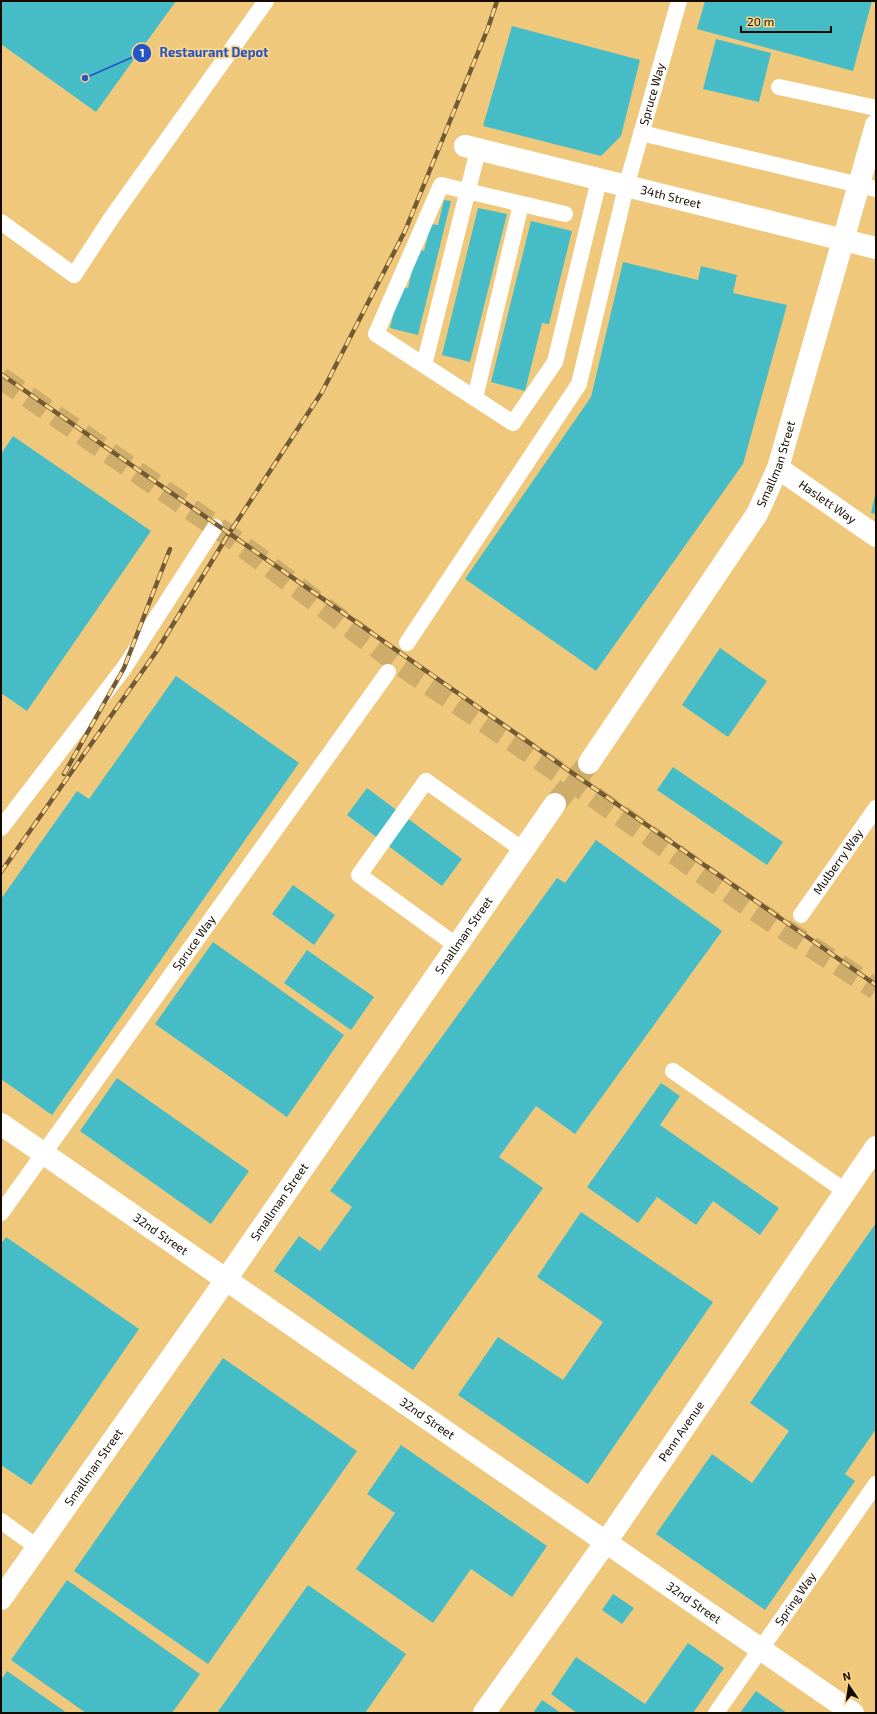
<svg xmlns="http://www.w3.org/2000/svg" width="877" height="1714" font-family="'Exo 2',sans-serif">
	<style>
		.building { fill: #46bcc7 }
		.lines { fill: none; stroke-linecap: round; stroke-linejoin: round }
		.minor-tunnel { stroke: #ceac69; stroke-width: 22; stroke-dasharray: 22 11; stroke-linecap: butt }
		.tertiary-tunnel { stroke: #ceac69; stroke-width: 22; stroke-dasharray: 22 11; stroke-linecap: butt }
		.service { stroke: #fff; stroke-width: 16 }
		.minor { stroke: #fff; stroke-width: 22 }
		.tertiary { stroke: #fff; stroke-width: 22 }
		.secondary { stroke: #fff; stroke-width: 22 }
		.rail-casing { stroke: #715a34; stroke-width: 4.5 }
		.rail { stroke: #fcd589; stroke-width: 3; stroke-dasharray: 9; stroke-linecap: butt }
		.labels { text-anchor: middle; stroke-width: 3.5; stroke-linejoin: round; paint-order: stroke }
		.street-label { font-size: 12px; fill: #150a00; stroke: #fcd589 }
		.leader { fill: none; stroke: #2655c3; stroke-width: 1.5 }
		.callout-dot { fill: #2655c3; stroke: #fcd589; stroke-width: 1.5 }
		.mark-label { font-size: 12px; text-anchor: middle; font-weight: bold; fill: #fff }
		.callout-label { font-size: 13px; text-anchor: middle; font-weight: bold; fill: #2655c3; stroke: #fcd589; stroke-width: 3.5; stroke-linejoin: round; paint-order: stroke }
	</style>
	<rect width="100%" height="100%" fill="#efc87c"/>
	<path class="building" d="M 1,1 L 176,1 L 96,112 L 1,44 Z
		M 705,1 L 872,1 L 853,71 L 697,29 Z
		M 512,26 L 640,60 L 621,136 L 601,156 L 483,126 Z
		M 716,39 L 771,53 L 759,102 L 703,89 Z
		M 444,200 L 451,201 L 418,335 L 390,328 L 400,287 L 408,288 L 417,249 L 424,251 L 431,224 L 438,225 Z
		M 478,208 L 507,214 L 470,362 L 442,355 Z
		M 531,221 L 572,231 L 549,324 L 542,323 L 525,391 L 491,382 Z
		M 623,262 L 698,280 L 701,266 L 737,275 L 733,293 L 787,305 L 743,464 L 596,671 L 465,579 L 591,397 Z
		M 13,436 L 151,531 L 27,711 L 1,693 L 1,454 Z
		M 875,495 L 876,495 L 876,514 L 871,513 Z
		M 720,648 L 767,681 L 728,737 L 682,705 Z
		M 176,676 L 299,763 L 52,1115 L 1,1079 L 1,899 L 77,791 L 89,799 Z
		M 673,767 L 783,842 L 767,865 L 657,790 Z
		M 367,788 L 462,859 L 442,886 L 347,815 Z
		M 596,840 L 722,931 L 575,1134 L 536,1106 L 499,1157 L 543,1188 L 413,1370 L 274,1271 L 299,1236 L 320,1251 L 352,1207 L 330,1191 L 557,878 L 565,883 Z
		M 293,885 L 335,915 L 314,945 L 272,914 Z
		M 213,942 L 344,1035 L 287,1117 L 155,1024 Z
		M 307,950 L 374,997 L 351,1030 L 284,983 Z
		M 117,1078 L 249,1171 L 211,1224 L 80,1131 Z
		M 661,1083 L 680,1096 L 660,1125 L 779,1208 L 760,1235 L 713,1201 L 696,1225 L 657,1197 L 638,1223 L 587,1187 Z
		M 581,1212 L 713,1302 L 588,1484 L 458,1395 L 498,1337 L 563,1380 L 603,1322 L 537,1277 Z
		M 876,1223 L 876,1429 L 845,1474 L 855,1481 L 765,1610 L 656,1534 L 712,1454 L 752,1483 L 789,1431 L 750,1403 Z
		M 6,1237 L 139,1329 L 31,1485 L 1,1465 L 1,1244 Z
		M 223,1358 L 357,1451 L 208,1664 L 74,1571 Z
		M 401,1445 L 547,1546 L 512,1597 L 471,1569 L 433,1623 L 356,1569 L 395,1513 L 367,1494 Z
		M 67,1580 L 200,1674 L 172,1713 L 86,1713 L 11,1660 Z
		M 308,1585 L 406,1654 L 365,1713 L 217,1713 Z
		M 613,1594 L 634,1608 L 622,1624 L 602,1610 Z
		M 688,1643 L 724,1668 L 693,1713 L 577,1713 L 551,1694 L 576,1657 L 645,1704 Z
		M 7,1671 L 67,1713 L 1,1713 L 1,1680 Z
		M 756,1691 L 787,1713 L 740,1713 Z
		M 542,1700 L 561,1713 L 533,1713 Z"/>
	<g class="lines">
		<path class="minor-tunnel" d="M 1,378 L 228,535 L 395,661 L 573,782 L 750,907 L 876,989"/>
		<path class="tertiary-tunnel" d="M 555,804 L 589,763"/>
		<g class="service">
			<path d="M 779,87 L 876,108"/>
			<path d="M 641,133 L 876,189"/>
			<path d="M 565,214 L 441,185 L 376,334 L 513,423 L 555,362 L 599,180"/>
			<path d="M 1,222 L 74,275 L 112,217 L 266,1"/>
			<path d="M 424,365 L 478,150"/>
			<path d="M 475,398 L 521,204"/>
			<path id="s1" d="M 407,643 L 579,384 L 626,187 L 679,1"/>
			<path d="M 1,828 L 124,668 L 215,527"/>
			<path id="s2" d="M 801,915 L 876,808"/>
			<path d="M 457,946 L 359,875 L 426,781 L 523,850"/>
			<path d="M 673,1071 L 845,1191"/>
			<path id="s3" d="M 1,1213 L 388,672"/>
			<path d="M 1,1521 L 37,1547"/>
			<path id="s4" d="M 716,1713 L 876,1484"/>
		</g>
		<g class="minor">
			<path id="s5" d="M 465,146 L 876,248"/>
			<path id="s6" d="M 778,468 L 876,536"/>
			<path id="s7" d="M 1,1124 L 853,1713"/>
		</g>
		<g class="tertiary">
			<path id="s8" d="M 589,763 L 757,514 L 778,468 L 876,125"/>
			<path id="s9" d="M 1,1599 L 209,1304 L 555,804"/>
		</g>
		<path class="secondary" id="s10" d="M 484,1713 L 606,1542 L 876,1147"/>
		<g class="rail-casing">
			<path id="rail" d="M 1,374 L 876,985
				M 64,774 L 124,668 L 170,549
				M 1,872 L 156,652 L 228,535 L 322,392 L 405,231 L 488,28 L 497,1"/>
		</g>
		<use href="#rail" class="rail"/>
	</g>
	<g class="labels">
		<g class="street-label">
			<text dy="4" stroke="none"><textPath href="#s1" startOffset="610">Spruce Way</textPath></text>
			<text dy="4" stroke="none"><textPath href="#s5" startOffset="212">34th Street</textPath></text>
			<text dy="4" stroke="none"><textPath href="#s8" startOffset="354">Smallman Street</textPath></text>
			<text dy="4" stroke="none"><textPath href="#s6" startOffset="60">Haslett Way</textPath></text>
			<text dy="4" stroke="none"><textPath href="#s2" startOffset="65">Mulberry Way</textPath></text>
			<text dy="4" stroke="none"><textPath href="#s9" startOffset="809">Smallman Street</textPath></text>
			<text dy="4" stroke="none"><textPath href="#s3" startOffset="332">Spruce Way</textPath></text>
			<text dy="4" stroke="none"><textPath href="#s9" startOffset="485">Smallman Street</textPath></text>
			<text dy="4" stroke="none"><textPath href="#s7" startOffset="194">32nd Street</textPath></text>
			<text dy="4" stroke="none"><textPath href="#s7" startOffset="518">32nd Street</textPath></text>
			<text dy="4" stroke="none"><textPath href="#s10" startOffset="344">Penn Avenue</textPath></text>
			<text dy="4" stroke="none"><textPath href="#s9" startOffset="161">Smallman Street</textPath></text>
			<text dy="4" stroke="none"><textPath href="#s4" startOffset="139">Spring Way</textPath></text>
			<text dy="4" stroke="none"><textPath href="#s7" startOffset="842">32nd Street</textPath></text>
		</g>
	</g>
	<path class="leader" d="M85 78L142 53"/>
	<g class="callout-dot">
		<circle cx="85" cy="78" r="4"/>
		<circle cx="142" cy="53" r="10"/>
	</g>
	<g class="mark-label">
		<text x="142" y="57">1</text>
	</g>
	<g class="callout-label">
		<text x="214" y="57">Restaurant Depot</text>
	</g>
	<rect width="877" height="1714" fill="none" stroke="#150a00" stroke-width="4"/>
	<g transform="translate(849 1686) rotate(347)" stroke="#fcd589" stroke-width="3" paint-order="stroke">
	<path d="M0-3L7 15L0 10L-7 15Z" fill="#150a00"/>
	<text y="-6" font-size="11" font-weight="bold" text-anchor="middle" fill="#150a00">N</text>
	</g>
	<path d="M741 26v6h90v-6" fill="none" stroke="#150a00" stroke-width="2"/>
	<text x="747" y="26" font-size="12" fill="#150a00" stroke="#fcd589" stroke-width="3" paint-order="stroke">20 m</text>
</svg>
